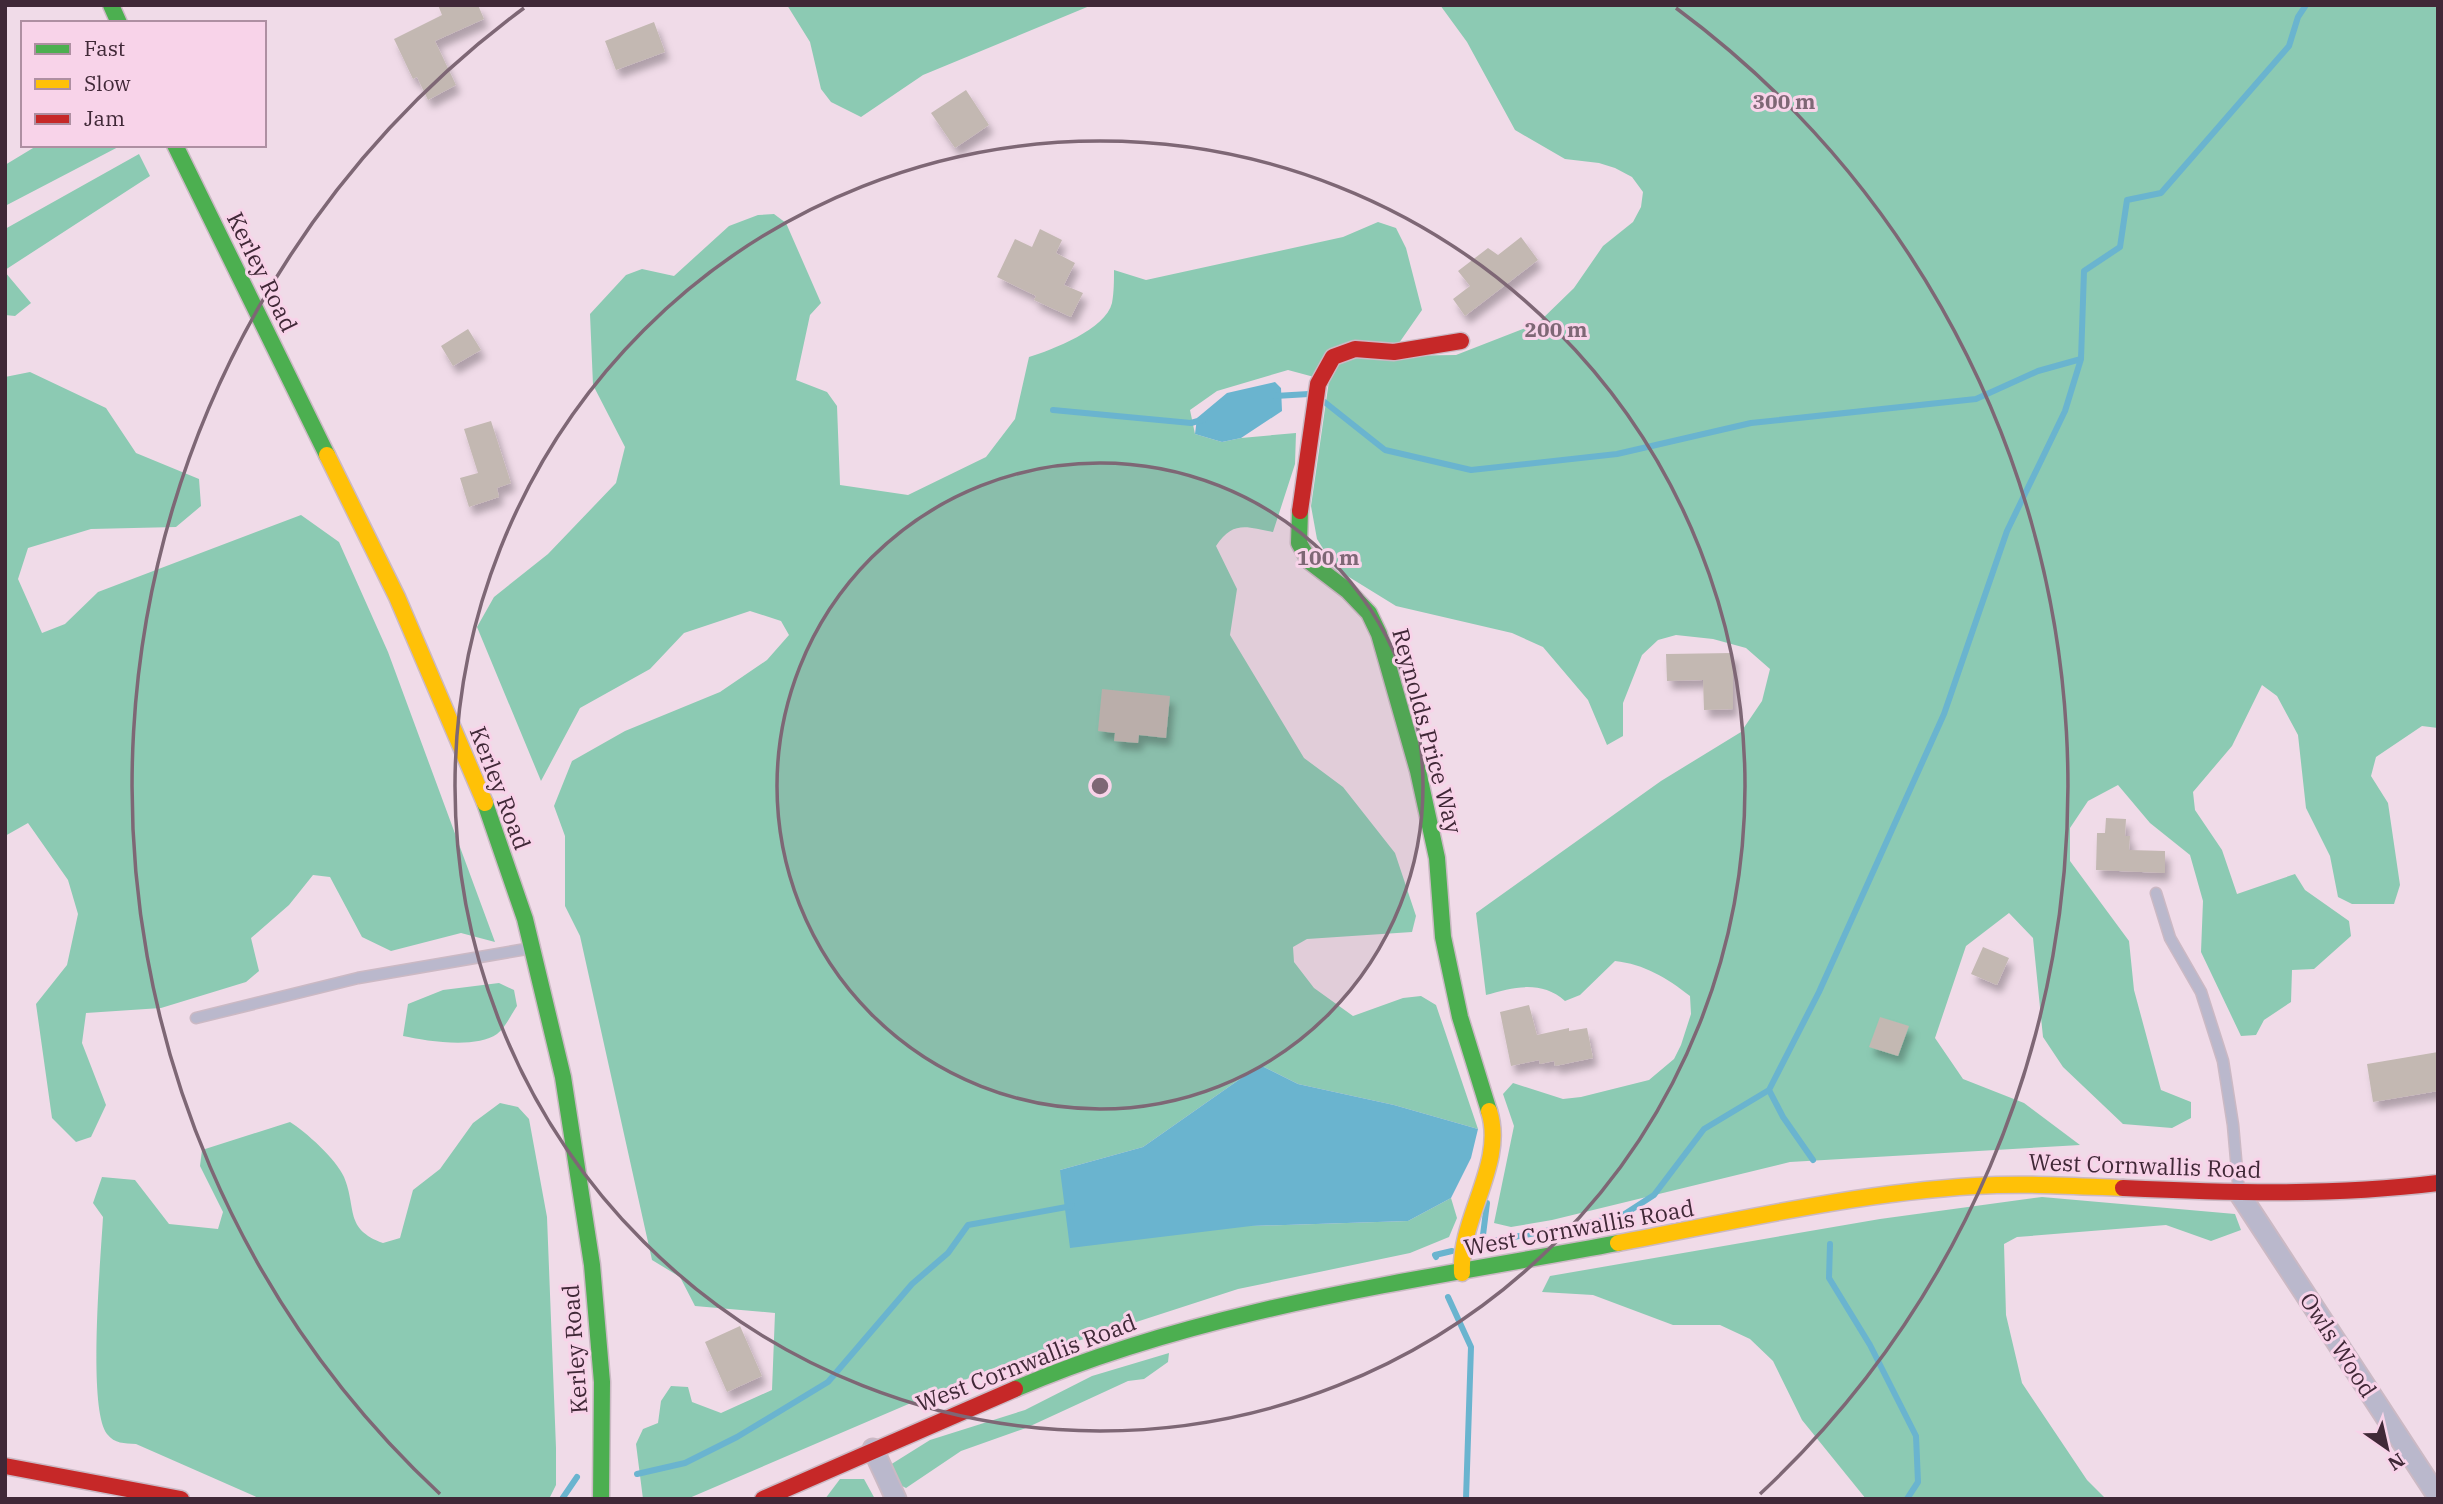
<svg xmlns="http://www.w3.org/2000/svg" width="2443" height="1504" font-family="'IBM Plex Serif',serif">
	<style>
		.forest { fill: #8ccab3 }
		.water { fill: #6ab4cf }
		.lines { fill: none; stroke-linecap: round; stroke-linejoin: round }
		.stream { stroke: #6ab4cf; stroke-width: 6 }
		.building { fill: #c3b8b2; filter: url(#shadow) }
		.lane-casing { stroke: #cbb9c4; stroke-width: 13 }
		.street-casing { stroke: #cbb9c4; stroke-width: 23 }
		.fast-casing { stroke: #cbb9c4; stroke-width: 19 }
		.slow-casing { stroke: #cbb9c4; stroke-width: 19 }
		.jam-casing { stroke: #cbb9c4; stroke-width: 19 }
		.lane { stroke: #bab8cc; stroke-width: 10 }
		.street { stroke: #bab8cc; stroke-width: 19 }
		.fast { stroke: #4caf50; stroke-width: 16 }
		.slow { stroke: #ffc107; stroke-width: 16 }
		.jam { stroke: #c62828; stroke-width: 16 }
		.ring { fill: none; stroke: #7e6775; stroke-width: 3.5 }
		.labels { text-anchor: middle; stroke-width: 6; stroke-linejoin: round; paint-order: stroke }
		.street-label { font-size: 23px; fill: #402837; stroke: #f8d3e9 }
		.centre { fill: #7e6775; stroke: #f8d3e9; stroke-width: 3.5 }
		.ring-label { font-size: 21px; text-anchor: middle; font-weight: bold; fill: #7e6775; stroke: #f8d3e9; stroke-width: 6; stroke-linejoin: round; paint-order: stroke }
	</style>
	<defs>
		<filter id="shadow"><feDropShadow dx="4.5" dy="8" stdDeviation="3.5" flood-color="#0004"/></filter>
	</defs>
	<rect width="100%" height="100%" fill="#f0dbe8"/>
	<path class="forest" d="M 787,5 L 1092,5 L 923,75 L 861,117 L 831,102 L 821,89 L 810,42 Z
		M 1440,5 L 2438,5 L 2438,728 L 2422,726 L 2376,757 L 2371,776 L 2388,803 L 2400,885 L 2394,904 L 2352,904 L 2338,897 L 2330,856 L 2306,808 L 2298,735 L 2277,696 L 2262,685 L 2232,746 L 2193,792 L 2195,810 L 2222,850 L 2237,894 L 2295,874 L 2305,890 L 2349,921 L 2351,936 L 2314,969 L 2292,970 L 2291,1002 L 2264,1020 L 2256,1035 L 2241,1036 L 2201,952 L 2203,901 L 2190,855 L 2150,823 L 2118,785 L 2088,801 L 2070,828 L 2070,861 L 2129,941 L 2134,990 L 2161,1090 L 2191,1102 L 2191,1118 L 2172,1128 L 2123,1124 L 2063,1067 L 2043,1037 L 2033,938 L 2009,913 L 1966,946 L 1935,1038 L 1963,1079 L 2024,1103 L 2080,1145 L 1790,1162 L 1552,1220 L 1511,1227 L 1494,1223 L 1514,1126 L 1503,1094 L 1513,1083 L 1563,1099 L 1581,1097 L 1649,1080 L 1674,1059 L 1681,1045 L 1691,1014 L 1690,996 C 1667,978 1644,964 1615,961 L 1580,995 L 1565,1001 C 1541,980 1514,987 1486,995 L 1476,913 L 1661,781 L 1741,732 L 1762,701 L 1770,669 L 1746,648 L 1713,639 L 1676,635 L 1658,640 L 1642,655 L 1623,703 L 1623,736 L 1607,745 L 1588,700 L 1543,647 L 1512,633 L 1396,606 L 1336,569 L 1317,539 L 1311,506 L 1329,381 L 1288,370 L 1217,391 L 1190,410 L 1195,434 L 1222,442 L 1241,438 L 1296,433 L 1295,464 L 1273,532 C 1247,527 1233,520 1216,546 L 1237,589 L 1230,635 L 1304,758 L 1343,787 L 1395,853 L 1416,916 L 1412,932 L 1307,939 L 1293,947 L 1294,962 L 1314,988 L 1353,1016 L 1403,998 L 1421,996 L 1436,1005 L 1478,1129 L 1394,1105 L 1298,1084 L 1260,1065 L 1143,1147 L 1060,1170 L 1251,1226 L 1408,1221 L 1451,1198 L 1457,1218 L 1449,1237 L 1410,1253 L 1238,1289 L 988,1370 L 687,1499 L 643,1499 L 636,1444 L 643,1429 L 658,1423 L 661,1401 L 671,1386 L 688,1387 L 692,1402 L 721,1413 L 772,1390 L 775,1313 L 695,1306 L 680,1277 L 652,1260 L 580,936 L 565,906 L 565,836 L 554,806 L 572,761 L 625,731 L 720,692 L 767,660 L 789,635 L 781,621 L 750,611 L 684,633 L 650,669 L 580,708 L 541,781 L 477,627 L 494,597 L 548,554 L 616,483 L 625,447 L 593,385 L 590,314 L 626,275 L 642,269 L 674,276 L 729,226 L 758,215 L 774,214 L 786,223 L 821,303 L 810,315 L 796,380 L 827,392 L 837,406 L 840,485 L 908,495 L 986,457 L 1015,419 L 1029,357 C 1052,350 1106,329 1112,303 C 1114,293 1114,280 1114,270 L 1146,280 L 1343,237 L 1378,222 L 1396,228 L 1406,248 L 1422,310 L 1390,356 L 1456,355 L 1538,323 L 1574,288 L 1603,246 L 1633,222 L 1641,207 L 1643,192 L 1632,177 L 1615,168 L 1599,163 L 1565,159 L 1515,130 L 1467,42 Z
		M 38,145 L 122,145 L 5,206 L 5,165 Z
		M 139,154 L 150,176 L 5,270 L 5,229 Z
		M 5,272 L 31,303 L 15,316 L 5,315 Z
		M 30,372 L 106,408 L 136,453 L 199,479 L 201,506 L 176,527 L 91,529 L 28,548 L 18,579 L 42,633 L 65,624 L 98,592 L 301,515 L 339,542 L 388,652 L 495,942 L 461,933 L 391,951 L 362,937 L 330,877 L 313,875 L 289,905 L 251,938 L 259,971 L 246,982 L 161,1008 L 86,1013 L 82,1043 L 106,1105 L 91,1137 L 76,1142 L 52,1118 L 36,1004 L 67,965 L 78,914 L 68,880 L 28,823 L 5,836 L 5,377 Z
		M 499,983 L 514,990 L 517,1006 C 511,1015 505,1028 497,1034 C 476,1049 426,1041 403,1036 L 408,1004 L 443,990 Z
		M 500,1103 L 518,1107 L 529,1119 L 547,1217 L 556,1448 L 556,1485 L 549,1499 L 261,1499 L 136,1444 C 124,1443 115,1444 107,1434 C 87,1408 101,1256 103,1217 L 93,1203 L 102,1177 L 135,1180 L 169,1224 L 218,1229 L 223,1212 L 200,1166 L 202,1150 L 290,1122 C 305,1131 337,1160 344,1177 C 357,1208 344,1229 383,1243 L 400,1238 L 413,1190 L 440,1169 L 473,1123 Z
		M 2042,1197 L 2235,1214 L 2241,1230 L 2211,1241 L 2166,1225 L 2017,1237 L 2004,1244 L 2006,1315 L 2022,1383 L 2087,1480 L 2106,1499 L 1866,1499 L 1802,1420 L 1773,1361 L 1750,1339 L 1720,1325 L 1673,1325 L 1593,1295 L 1542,1292 L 1550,1276 L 1880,1219 Z
		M 1169,1353 L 1168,1362 L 1144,1379 L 1128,1381 L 1026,1428 L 961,1451 L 906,1488 L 900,1485 L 890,1465 L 930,1440 L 1025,1410 L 1092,1376 Z
		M 840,1479 L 864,1479 L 875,1499 L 825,1499 Z"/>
	<path class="water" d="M 1275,382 L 1281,388 L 1282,411 L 1241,438 L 1222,442 L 1195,434 L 1197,418 L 1227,393 Z
		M 1260,1065 L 1298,1084 L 1394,1105 L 1478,1129 L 1471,1158 L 1451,1198 L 1408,1221 L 1251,1226 L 1070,1248 L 1060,1170 L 1143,1147 Z"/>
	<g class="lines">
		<path class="stream" d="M 1275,396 L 1309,394
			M 1322,400 L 1385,450 L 1471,470 L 1617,454 L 1751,423 L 1976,399 L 2038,371 L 2081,359
			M 1053,410 L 1191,423 L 1205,419
			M 1769,1090 L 1783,1117 L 1813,1160
			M 1482,1243 L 1487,1203
			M 1830,1244 L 1829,1278 L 1870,1345 L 1916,1436 L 1918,1482 L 1907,1499
			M 1470,1247 L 1482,1243 L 1620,1217 L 1654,1195 L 1704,1129 L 1769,1090 L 1819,992 L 1944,714 L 2007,531 L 2065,411 L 2081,359 L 2084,271 L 2120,247 L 2127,200 L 2161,193 L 2289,46 L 2298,17 L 2306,5
			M 1436,1257 L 1435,1255 L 1452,1251
			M 1448,1297 L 1471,1347 L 1466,1499
			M 637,1474 L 685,1463 L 737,1437 L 828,1382 L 912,1284 L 948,1253 L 968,1225 L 1072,1206
			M 562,1499 L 577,1477"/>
	</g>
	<path class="building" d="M 438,5 L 478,5 L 484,19 L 435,41 L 456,85 L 428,100 L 417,77 L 413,79 L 394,39 L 442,15 Z
		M 654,22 L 665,52 L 616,70 L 605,41 Z
		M 966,90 L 989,125 L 955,148 L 931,113 Z
		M 1040,229 L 1062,240 L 1056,253 L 1075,263 L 1064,285 L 1083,293 L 1071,317 L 1034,300 L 1036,296 L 997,277 L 1015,239 L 1032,247 Z
		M 1521,237 L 1538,260 L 1465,316 L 1453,299 L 1470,286 L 1458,271 L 1488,248 L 1498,255 Z
		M 468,329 L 481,350 L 453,366 L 441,346 Z
		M 491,421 L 511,483 L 497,488 L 499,497 L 469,507 L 460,478 L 478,473 L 464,429 Z
		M 1733,653 L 1733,709 L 1704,710 L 1703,680 L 1667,681 L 1666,654 Z
		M 1102,689 L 1170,696 L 1166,738 L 1139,735 L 1138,743 L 1114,741 L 1115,733 L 1098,731 Z
		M 2106,818 L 2126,819 L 2125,836 L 2130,836 L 2129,850 L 2165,851 L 2165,873 L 2096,870 L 2097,833 L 2105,833 Z
		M 1983,947 L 2009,958 L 1997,985 L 1971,974 Z
		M 1529,1005 L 1537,1035 L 1569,1028 L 1569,1031 L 1587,1028 L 1593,1058 L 1555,1066 L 1554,1061 L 1540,1064 L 1539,1060 L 1511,1066 L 1500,1012 Z
		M 1880,1017 L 1909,1026 L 1898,1056 L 1869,1047 Z
		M 2438,1052 L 2438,1091 L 2373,1102 L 2367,1064 Z
		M 740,1326 L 762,1376 L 727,1392 L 705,1342 Z"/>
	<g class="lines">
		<g class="lane-casing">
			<path id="lane" d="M 2156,893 L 2170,938 L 2201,992 L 2223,1061 L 2233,1125 L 2239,1193
				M 196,1018 L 358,978 L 532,948"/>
		</g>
		<g class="street-casing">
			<path id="street" d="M 2239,1193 L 2438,1497
				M 873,1449 L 896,1499"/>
		</g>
		<g class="fast-casing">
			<path id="fast" d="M 111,5 L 119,23
				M 175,145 L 327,455
				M 1300,511 L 1299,543 L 1310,562 L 1348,591 L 1369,613 L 1379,634 L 1418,771 L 1437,858 L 1443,937 L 1460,1017 L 1489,1111
				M 485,803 L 525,919 L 563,1077 L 592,1265 L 602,1382 L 601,1499
				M 1015,1389 C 1206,1307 1415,1281 1618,1243"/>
		</g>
		<g class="slow-casing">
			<path id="slow" d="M 327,455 L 397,597 L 485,803
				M 1618,1243 C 1736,1221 1855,1193 1975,1186 C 2024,1183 2074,1186 2123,1188
				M 1462,1273 C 1459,1218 1506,1163 1489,1111"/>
		</g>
		<g class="jam-casing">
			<path id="jam" d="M 1300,511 L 1318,384 L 1333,357 L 1355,349 L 1394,352 L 1461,341
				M 2123,1188 C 2229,1193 2333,1196 2438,1183
				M 5,1466 L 181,1499
				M 763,1499 L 1015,1389"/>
		</g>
		<use href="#lane" class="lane"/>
		<use href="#street" class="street"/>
		<use href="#fast" class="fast"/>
		<use href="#slow" class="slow"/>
		<use href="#jam" class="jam"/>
	</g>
	<circle cx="1100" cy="786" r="323" fill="#7e6775" fill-opacity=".12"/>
	<g class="ring">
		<circle cx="1100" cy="786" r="323"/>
		<circle cx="1100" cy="786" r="645"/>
		<path d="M440 1494A968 968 0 0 1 524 8M1676 8A968 968 0 0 1 1760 1494"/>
	</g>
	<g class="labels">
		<g class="street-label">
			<text transform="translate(262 272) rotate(64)" y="8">Kerley Road</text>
			<text transform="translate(1427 731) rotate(75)" y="8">Reynolds Price Way</text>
			<text transform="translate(500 788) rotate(69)" y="8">Kerley Road</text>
			<text transform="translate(2145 1166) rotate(2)" y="8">West Cornwallis Road</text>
			<text transform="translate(1579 1228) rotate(-10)" y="8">West Cornwallis Road</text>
			<text transform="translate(2338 1345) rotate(57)" y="8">Owls Wood</text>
			<text transform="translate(575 1349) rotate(-94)" y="8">Kerley Road</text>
			<text transform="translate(1026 1363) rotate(-21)" y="8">West Cornwallis Road</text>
		</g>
	</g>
	<circle cx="1100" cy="786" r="10" class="centre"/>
	<g class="ring-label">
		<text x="1784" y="109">300 m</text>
		<text x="1556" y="337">200 m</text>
		<text x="1328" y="565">100 m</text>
	</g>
	<rect width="2443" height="1504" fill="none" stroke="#402837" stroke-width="14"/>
	<rect x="21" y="21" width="245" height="126" fill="#f8d3e9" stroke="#ae8fa2" stroke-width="2"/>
	<rect x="35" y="44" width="35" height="10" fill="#4caf50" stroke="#ae8fa2" stroke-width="2"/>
	<text x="84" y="56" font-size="21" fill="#402837">Fast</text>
	<rect x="35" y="79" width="35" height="10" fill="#ffc107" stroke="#ae8fa2" stroke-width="2"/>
	<text x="84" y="91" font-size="21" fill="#402837">Slow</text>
	<rect x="35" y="114" width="35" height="10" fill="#c62828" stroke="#ae8fa2" stroke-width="2"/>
	<text x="84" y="126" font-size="21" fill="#402837">Jam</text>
	<g transform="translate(2387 1448) rotate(146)" stroke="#f8d3e9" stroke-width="5" paint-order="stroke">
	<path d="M0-5L12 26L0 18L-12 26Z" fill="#402837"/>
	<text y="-10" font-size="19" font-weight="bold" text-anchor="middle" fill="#402837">N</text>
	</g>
</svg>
